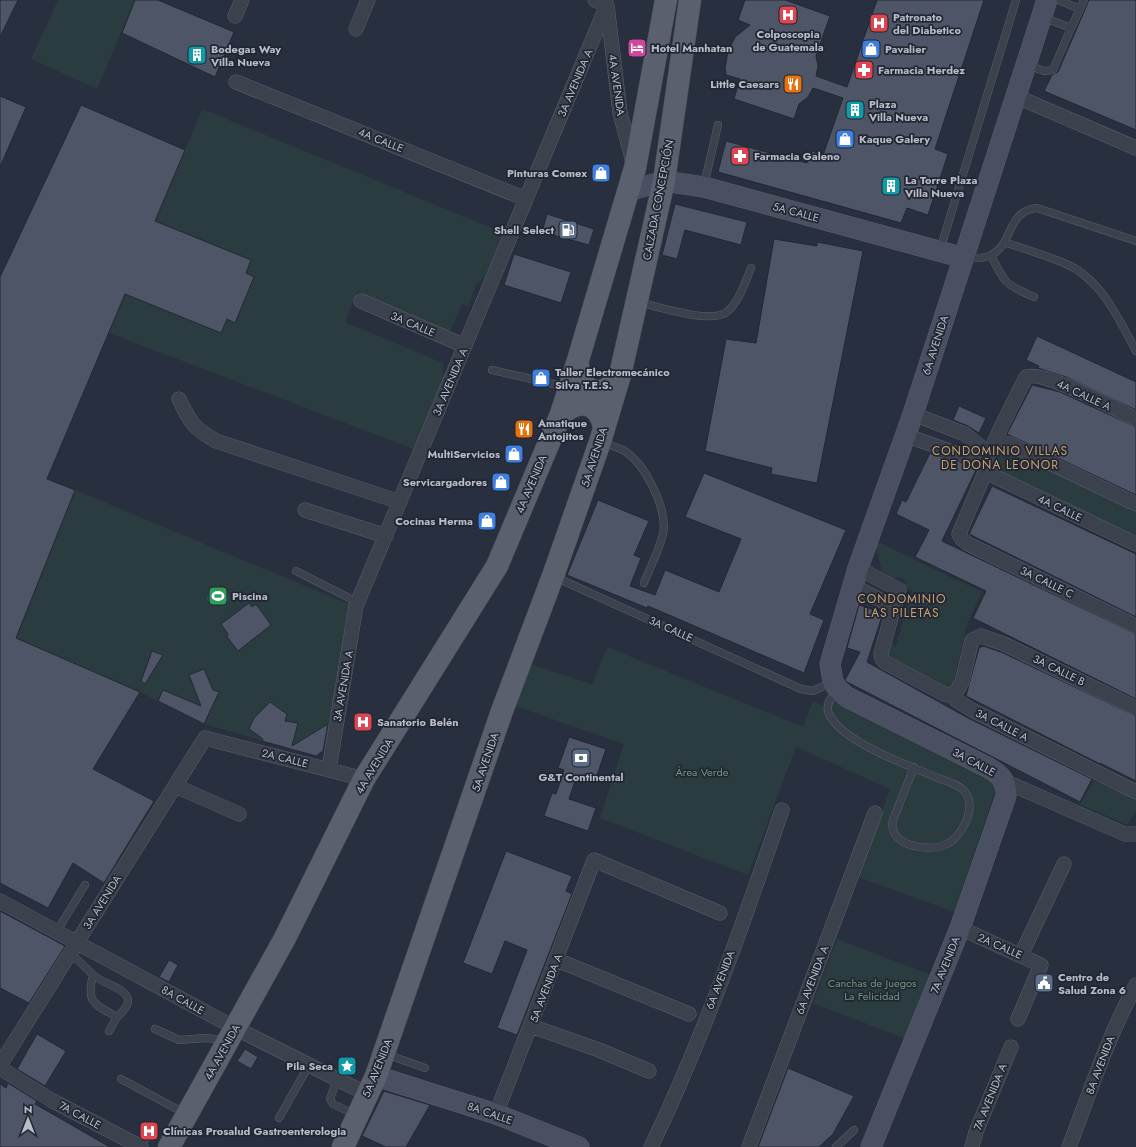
<svg xmlns="http://www.w3.org/2000/svg" width="1136" height="1147" font-family="Jost,sans-serif">
	<style>
		.green { fill: #2b3c40 }
		.water { fill: #404b65 }
		.building { fill: #4e5566; stroke: #232835 }
		.lines { fill: none; stroke-linecap: round; stroke-linejoin: round }
		.lane-casing { stroke: #5a5f6c; stroke-width: 8 }
		.street-casing { stroke: #5a5f6c; stroke-width: 15 }
		.secondary-casing { stroke: #5a5f6c; stroke-width: 21 }
		.primary-casing { stroke: #454a57; stroke-width: 23 }
		.lane { stroke: #3c414e; stroke-width: 7 }
		.street { stroke: #3c414e; stroke-width: 14 }
		.secondary { stroke: #4a5061; stroke-width: 20 }
		.primary { stroke: #5a606e; stroke-width: 22 }
		.labels { text-anchor: middle; stroke-width: 3.5; stroke-linejoin: round; paint-order: stroke }
		.poi-label { font-size: 11px; font-weight: bold; fill: #b8bdc9; stroke: #212633; text-anchor: start }
		.street-label { font-size: 11px; fill: #b8bdc9; stroke: #212633 }
		.park-label { font-size: 11px; fill: #72977e; stroke: #212633 }
		.neighbourhood-label { font-size: 12px; letter-spacing: 1px; fill: #cba271; stroke: #212633 }
	</style>
	<rect width="100%" height="100%" fill="#282f3e"/>
	<path class="green" d="M 58,0 L 135,0 L 97,89 L 31,59 Z
		M 202,109 L 504,233 L 487,276 L 477,283 L 468,307 L 462,304 L 450,332 L 357,292 L 345,322 L 443,363 L 443,382 L 416,450 L 109,333 Z
		M 1006,448 L 1136,509 L 1136,539 L 998,471 L 994,463 L 1000,451 Z
		M 75,490 L 351,605 L 326,749 L 316,756 L 204,724 L 140,692 L 16,638 Z
		M 874,540 L 982,592 L 967,624 L 953,685 L 943,687 L 888,657 L 890,640 L 895,648 L 912,591 L 904,585 L 906,580 L 899,577 L 893,579 L 882,571 Z
		M 607,647 L 803,727 L 813,701 L 822,705 L 825,696 L 987,777 L 995,787 L 995,792 L 954,912 L 858,877 L 890,789 L 796,747 L 748,875 L 600,818 L 624,744 L 515,706 L 530,664 L 592,684 Z
		M 1094,780 L 1136,800 L 1136,812 L 1127,825 L 1080,804 Z
		M 837,939 L 931,975 L 906,1039 L 813,1003 Z"/>
	<path class="water" d="M 217,588 L 228,592 L 229,600 L 212,605 L 207,600 L 209,590 Z"/>
	<path class="building" d="M 0,0 L 18,0 L 0,37 Z
		M 135,0 L 158,0 L 234,32 L 215,77 L 122,33 Z
		M 745,0 L 785,0 L 830,16 L 816,56 L 818,66 L 816,76 L 847,87 L 877,0 L 984,0 L 935,149 L 948,154 L 928,215 L 907,208 L 901,223 L 718,172 L 726,141 L 807,163 L 812,151 L 823,155 L 843,98 L 813,88 L 808,97 L 799,104 L 794,119 L 734,99 L 740,79 L 726,75 L 725,68 L 728,52 L 735,37 L 750,25 L 738,20 Z
		M 1089,0 L 1136,0 L 1136,130 L 1044,91 L 1052,75 L 1058,72 Z
		M 0,96 L 26,107 L 0,167 Z
		M 81,105 L 185,150 L 155,221 L 251,260 L 246,273 L 254,277 L 235,323 L 227,319 L 221,333 L 125,294 L 47,479 L 75,490 L 16,638 L 140,692 L 93,769 L 154,801 L 104,883 L 73,863 L 48,908 L 0,883 L 0,277 Z
		M 675,204 L 747,222 L 741,245 L 685,230 L 677,259 L 662,255 Z
		M 547,214 L 594,229 L 589,245 L 542,232 Z
		M 774,239 L 817,246 L 817,242 L 863,251 L 817,483 L 771,474 L 772,468 L 705,451 L 726,339 L 756,343 Z
		M 514,254 L 571,272 L 561,303 L 504,285 Z
		M 1037,336 L 1136,382 L 1136,410 L 1066,377 L 1038,368 L 1039,366 L 1026,360 Z
		M 1032,385 L 1060,392 L 1136,427 L 1136,495 L 1007,434 Z
		M 959,406 L 986,418 L 979,433 L 968,426 L 953,420 Z
		M 930,453 L 960,462 L 976,470 L 942,541 L 1136,634 L 1136,699 L 973,618 L 986,591 L 915,557 L 929,530 L 896,514 L 902,500 L 906,502 Z
		M 704,473 L 846,530 L 810,614 L 824,620 L 804,673 L 648,606 L 647,608 L 567,575 L 598,500 L 649,521 L 634,555 L 641,558 L 630,586 L 655,595 L 665,570 L 719,592 L 741,539 L 685,517 Z
		M 992,486 L 1136,554 L 1136,617 L 969,534 Z
		M 249,603 L 252,607 L 256,604 L 271,625 L 238,651 L 227,637 L 228,634 L 221,624 Z
		M 859,605 L 883,613 L 867,662 L 968,718 L 1092,779 L 1080,802 L 847,682 L 845,680 L 860,652 L 847,648 Z
		M 983,646 L 1001,652 L 1136,716 L 1136,781 L 1100,763 L 1100,764 L 966,696 L 979,648 Z
		M 152,651 L 163,655 L 145,684 L 141,681 Z
		M 204,669 L 213,690 L 219,692 L 204,724 L 158,701 L 163,690 L 201,706 L 189,675 Z
		M 270,702 L 287,714 L 285,721 L 298,723 L 292,746 L 328,724 L 323,751 L 316,756 L 262,741 L 263,739 L 249,729 L 254,718 Z
		M 569,737 L 606,749 L 595,781 L 577,775 L 569,799 L 596,808 L 588,831 L 544,816 L 552,793 L 556,794 L 564,770 L 558,768 Z
		M 506,851 L 572,876 L 566,891 L 572,894 L 517,1035 L 497,1028 L 527,950 L 505,941 L 492,974 L 463,963 Z
		M 0,911 L 65,946 L 29,1003 L 0,988 Z
		M 169,960 L 178,965 L 169,982 L 159,977 Z
		M 37,1034 L 66,1051 L 45,1086 L 17,1069 Z
		M 245,1049 L 258,1057 L 251,1069 L 237,1061 Z
		M 788,1068 L 854,1096 L 833,1134 L 819,1147 L 758,1147 Z
		M 8,1083 L 37,1101 L 35,1104 L 110,1147 L 0,1147 L 0,1084 L 6,1088 Z
		M 384,1091 L 430,1105 L 406,1147 L 386,1147 L 362,1136 Z"/>
	<g class="lines">
		<g class="lane-casing">
			<path id="lane" d="M 1058,0 L 1080,9 L 1084,0
				M 1042,17 L 1071,28 L 1080,9
				M 1027,65 L 1044,71 L 1053,70 L 1071,28
				M 704,185 L 718,125
				M 1004,242 C 1024,249 1045,255 1064,263 C 1101,278 1118,318 1136,351
				M 940,250 L 1016,0
				M 991,255 C 1004,283 1006,285 1034,297
				M 966,258 C 974,258 983,259 991,255 C 1014,244 1006,211 1037,208 L 1136,241
				M 639,302 C 658,307 714,325 728,311 C 740,300 745,282 751,268
				M 492,370 L 567,387
				M 602,442 C 609,445 616,447 623,450 C 645,463 668,509 663,534 C 659,551 650,567 644,583
				M 296,571 L 357,602
				M 555,577 L 801,689 L 813,691 L 833,682
				M 838,689 C 833,695 826,703 828,711 C 837,741 911,766 938,778 C 946,781 960,785 965,792 C 977,807 962,837 947,844 C 929,853 887,846 893,820 L 914,767
				M 57,931 L 85,885
				M 70,954 C 79,960 85,967 93,975 C 108,988 147,991 117,1017 C 94,1004 86,1003 93,975
				M 155,1029 L 179,1040 L 205,1038 L 226,1040
				M 109,1031 L 117,1017
				M 386,1054 L 425,1068
				M 121,1079 L 186,1114
				M 337,1079 L 330,1099 L 333,1104 L 356,1115
				M 279,1118 L 309,1065
				M 136,1145 L 146,1139 L 151,1132
				M 836,1147 L 854,1130"/>
		</g>
		<g class="street-casing">
			<path id="street" d="M 607,5 L 620,113 L 633,162
				M 235,16 L 242,0
				M 356,29 L 368,0
				M 236,82 L 526,199
				M 1015,96 L 1136,148
				M 361,301 L 465,346
				M 179,399 C 190,422 193,428 216,441 L 400,502
				M 913,414 L 965,434 L 989,454
				M 1136,419 C 1117,410 1042,369 1026,377 L 1003,423 L 989,454 L 986,470 L 959,534 L 962,539 L 968,544 L 1136,626
				M 905,435 L 958,454 L 989,454
				M 994,446 L 1002,443 L 1010,444 L 1136,504
				M 986,470 L 994,476 L 1136,544
				M 305,510 L 386,536
				M 858,568 L 899,590 L 881,653 L 882,659 L 886,663 L 944,694 L 950,695 L 956,692
				M 853,586 L 894,607
				M 1136,708 L 1004,644 L 981,636 L 972,640 L 962,682 L 954,696 L 956,700 L 972,710 L 1136,792
				M 329,769 L 356,606 L 607,5 L 595,0
				M 1004,781 L 1125,834 L 1136,834
				M 175,786 L 239,814
				M 0,901 L 235,1028 L 367,1094
				M 960,928 L 1041,965 L 1018,1019
				M 1021,955 L 1064,864
				M 557,960 L 689,1014
				M 531,1026 L 599,1050 L 649,1071
				M 0,1065 L 205,738 L 364,779
				M 0,1068 L 51,1100 L 141,1147
				M 496,1114 L 594,860 L 720,913
				M 651,1147 C 703,1039 743,924 782,810
				M 749,1147 L 875,813
				M 972,1147 L 976,1132 L 1011,1047
				M 1069,1147 C 1090,1092 1108,1036 1136,985"/>
		</g>
		<g class="secondary-casing">
			<path id="secondary" d="M 628,191 L 664,181 L 704,187 L 964,258
				M 376,1076 L 496,1114 L 579,1147
				M 871,1147 L 960,928 L 1006,796 C 1007,782 1001,775 989,768 L 847,697 L 838,689 L 833,682 L 830,664 L 858,568 L 913,414 L 1047,0"/>
		</g>
		<g class="primary-casing">
			<path id="primary" d="M 578,360 C 576,392 603,403 620,375
				M 561,414 C 580,399 597,401 604,426
				M 169,1147 L 285,938 L 364,779 L 497,566 L 561,414 L 578,360 L 635,168 L 666,0
				M 343,1147 L 376,1076 L 502,711 L 553,576 L 600,442 L 620,375 L 664,181 L 690,0"/>
		</g>
		<use href="#lane" class="lane"/>
		<use href="#street" class="street"/>
		<use href="#secondary" class="secondary"/>
		<use href="#primary" class="primary"/>
	</g>
	<defs>
		<g id="hospital-square" transform="scale(1)"><rect x="-9" y="-9" width="18" height="18" rx="4" fill="#e0444e" stroke="#212633"/><path d="M-5-5h3v3.5h4V-5h3V5h-3V1.5h-4V5h-3Z" fill="#fff"/></g>
		<g id="hotel-square" transform="scale(1)"><rect x="-9" y="-9" width="18" height="18" rx="4" fill="#d1479c" stroke="#212633"/><path d="M-6-4.5h1.5V1H6V5H4.5V3h-9V5H-6ZM-4 0a1.8 1.8 0 1 1 3.6 0ZM.5 0V-2.5h3Q6-2.5 6 0Z" fill="#fff"/></g>
		<g id="shop-square" transform="scale(1)"><rect x="-9" y="-9" width="18" height="18" rx="4" fill="#3f7fe0" stroke="#212633"/><path d="M-5-2.5h2.3a2.7 3.5 0 0 1 5.4 0H5L5.5 6h-11ZM-1.5-2.5h3a1.5 2.3 0 0 0-3 0Z" fill="#fff"/></g>
		<g id="building-square" transform="scale(1)"><rect x="-9" y="-9" width="18" height="18" rx="4" fill="#0f9aa8" stroke="#212633"/><path d="M-4-6H4V6H1V3H-1V6H-4ZM-2.5-4.3h1.7v1.8h-1.7ZM.8-4.3h1.7v1.8H.8ZM-2.5-1h1.7V.8h-1.7ZM.8-1h1.7V.8H.8Z" fill="#fff"/></g>
		<g id="pharmacy-square" transform="scale(1)"><rect x="-9" y="-9" width="18" height="18" rx="4" fill="#e0444e" stroke="#212633"/><path d="M-2-6h4v4h4v4h-4v4h-4v-4h-4v-4h4Z" fill="#fff"/></g>
		<g id="restaurant-square" transform="scale(1)"><rect x="-9" y="-9" width="18" height="18" rx="4" fill="#e8710a" stroke="#212633"/><path d="M-5-6h1v4h1v-4h1v4h1v-4h1v5L-1.5 .5V6h-2V.5L-5-1ZM5-6V6H3V1.5H1.5Q1.5-4 5-6Z" fill="#fff"/></g>
		<g id="fuel-square" transform="scale(1)"><rect x="-9" y="-9" width="18" height="18" rx="4" fill="#5c6f8a" stroke="#212633"/><path d="M-5.5-6h7V0h2V4h1.3V-2.5L3-4.5l.8-.8L6-3V5H2.5V1h-1V6h-7ZM-4.2-4.7v3.2H.2V-4.7Z" fill="#fff"/></g>
		<g id="stadium-square" transform="scale(1)"><rect x="-9" y="-9" width="18" height="18" rx="4" fill="#2e9e5b" stroke="#212633"/><path d="M0-5a6.5 5 0 1 0 0 10a6.5 5 0 1 0 0-10ZM-3.5-1.8h7v3.6h-7Z" fill="#fff"/></g>
		<g id="bank-square" transform="scale(1)"><rect x="-9" y="-9" width="18" height="18" rx="4" fill="#5c6f8a" stroke="#212633"/><path d="M-6-4H6V4H-6ZM0-2.3a2.3 2.3 0 1 0 0 4.6a2.3 2.3 0 1 0 0-4.6Z" fill="#fff"/></g>
		<g id="civic-square" transform="scale(1)"><rect x="-9" y="-9" width="18" height="18" rx="4" fill="#5c6f8a" stroke="#212633"/><path d="M-.6-6.5H3V-4.5H.6V-3L4-1V1h2V6H-6V1h2V-1L-.6-3ZM-1.2 2.5V6h2.4V2.5Z" fill="#fff"/></g>
		<g id="sight-square" transform="scale(1)"><rect x="-9" y="-9" width="18" height="18" rx="4" fill="#0f9aa8" stroke="#212633"/><path d="M0-6L1.8-2.2L6-1.7L2.9 1.2L3.7 5.4L0 3.3L-3.7 5.4L-2.9 1.2L-6-1.7L-1.8-2.2Z" fill="#fff"/></g>
	</defs>
	<g fill-rule="evenodd">
		<use href="#hospital-square" x="788" y="15"/>
		<use href="#hospital-square" x="879" y="23"/>
		<use href="#hotel-square" x="637" y="48"/>
		<use href="#shop-square" x="871" y="49"/>
		<use href="#building-square" x="197" y="55"/>
		<use href="#pharmacy-square" x="864" y="70"/>
		<use href="#restaurant-square" x="793" y="84"/>
		<use href="#building-square" x="855" y="110"/>
		<use href="#shop-square" x="845" y="139"/>
		<use href="#pharmacy-square" x="740" y="156"/>
		<use href="#shop-square" x="601" y="173"/>
		<use href="#building-square" x="891" y="186"/>
		<use href="#fuel-square" x="568" y="230"/>
		<use href="#shop-square" x="541" y="378"/>
		<use href="#restaurant-square" x="524" y="429"/>
		<use href="#shop-square" x="514" y="454"/>
		<use href="#shop-square" x="501" y="482"/>
		<use href="#shop-square" x="487" y="521"/>
		<use href="#stadium-square" x="218" y="596"/>
		<use href="#hospital-square" x="363" y="722"/>
		<use href="#bank-square" x="581" y="758"/>
		<use href="#civic-square" x="1044" y="983"/>
		<use href="#sight-square" x="347" y="1066"/>
		<use href="#hospital-square" x="149" y="1131"/>
	</g>
	<g class="labels">
		<g class="poi-label">
			<text x="893" y="21">Patronato<tspan x="893" dy="13">del Diabetico</tspan></text>
			<text x="788" y="38" text-anchor="middle">Colposcopia<tspan x="788" dy="13">de Guatemala</tspan></text>
			<text x="651" y="52">Hotel Manhatan</text>
			<text x="211" y="53">Bodegas Way<tspan x="211" dy="13">Villa Nueva</tspan></text>
			<text x="885" y="53">Pavalier</text>
			<text x="878" y="74">Farmacia Herdez</text>
			<text x="779" y="88" text-anchor="end">Little Caesars</text>
			<text x="869" y="108">Plaza<tspan x="869" dy="13">Villa Nueva</tspan></text>
			<text x="859" y="143">Kaque Galery</text>
			<text x="754" y="160">Farmacia Galeno</text>
			<text x="587" y="177" text-anchor="end">Pinturas Comex</text>
			<text x="905" y="184">La Torre Plaza<tspan x="905" dy="13">Villa Nueva</tspan></text>
			<text x="554" y="234" text-anchor="end">Shell Select</text>
			<text x="555" y="376">Taller Electromecánico<tspan x="555" dy="13">Silva T.E.S.</tspan></text>
			<text x="538" y="427">Amatique<tspan x="538" dy="13">Antojitos</tspan></text>
			<text x="500" y="458" text-anchor="end">MultiServicios</text>
			<text x="487" y="486" text-anchor="end">Servicargadores</text>
			<text x="473" y="525" text-anchor="end">Cocinas Herma</text>
			<text x="232" y="600">Piscina</text>
			<text x="377" y="726">Sanatorio Belén</text>
			<text x="581" y="781" text-anchor="middle">G&amp;T Continental</text>
			<text x="1058" y="981">Centro de<tspan x="1058" dy="13">Salud Zona 6</tspan></text>
			<text x="333" y="1070" text-anchor="end">Pila Seca</text>
			<text x="163" y="1135">Clínicas Prosalud Gastroenterologia</text>
		</g>
		<g class="street-label">
			<text transform="translate(575 83) rotate(-67)" y="4">3A AVENIDA A</text>
			<text transform="translate(617 85) rotate(82)" y="4">4A AVENIDA</text>
			<text transform="translate(381 140) rotate(22)" y="4">4A CALLE</text>
			<text transform="translate(658 200) rotate(-79)" y="4">CALZADA CONCEPCIÓN</text>
			<text transform="translate(796 212) rotate(15)" y="4">5A CALLE</text>
			<text transform="translate(413 324) rotate(23)" y="4">3A CALLE</text>
			<text transform="translate(935 345) rotate(-72)" y="4">6A AVENIDA</text>
			<text transform="translate(450 382) rotate(-67)" y="4">3A AVENIDA A</text>
			<text transform="translate(1084 395) rotate(25)" y="4">4A CALLE A</text>
			<text transform="translate(594 457) rotate(-72)" y="4">5A AVENIDA</text>
			<text transform="translate(531 484) rotate(-67)" y="4">4A AVENIDA</text>
			<text transform="translate(1060 508) rotate(26)" y="4">4A CALLE</text>
			<text transform="translate(1047 582) rotate(26)" y="4">3A CALLE C</text>
			<text transform="translate(671 629) rotate(24)" y="4">3A CALLE</text>
			<text transform="translate(1059 670) rotate(26)" y="4">3A CALLE B</text>
			<text transform="translate(343 686) rotate(-80)" y="4">3A AVENIDA A</text>
			<text transform="translate(1002 725) rotate(27)" y="4">3A CALLE A</text>
			<text transform="translate(285 758) rotate(14)" y="4">2A CALLE</text>
			<text transform="translate(485 762) rotate(-71)" y="4">5A AVENIDA</text>
			<text transform="translate(974 762) rotate(28)" y="4">3A CALLE</text>
			<text transform="translate(374 766) rotate(-59)" y="4">4A AVENIDA</text>
			<text transform="translate(102 902) rotate(-58)" y="4">3A AVENIDA</text>
			<text transform="translate(1000 946) rotate(24)" y="4">2A CALLE</text>
			<text transform="translate(945 965) rotate(-68)" y="4">7A AVENIDA</text>
			<text transform="translate(720 980) rotate(-69)" y="4">6A AVENIDA</text>
			<text transform="translate(812 980) rotate(-69)" y="4">6A AVENIDA A</text>
			<text transform="translate(546 988) rotate(-69)" y="4">5A AVENIDA A</text>
			<text transform="translate(183 1000) rotate(29)" y="4">8A CALLE</text>
			<text transform="translate(222 1052) rotate(-61)" y="4">4A AVENIDA</text>
			<text transform="translate(1100 1065) rotate(-69)" y="4">8A AVENIDA</text>
			<text transform="translate(377 1068) rotate(-68)" y="4">5A AVENIDA</text>
			<text transform="translate(990 1097) rotate(-68)" y="4">7A AVENIDA A</text>
			<text transform="translate(490 1113) rotate(19)" y="4">8A CALLE</text>
			<text transform="translate(80 1115) rotate(28)" y="4">7A CALLE</text>
		</g>
		<g class="park-label">
			<text x="702" y="776">Área Verde</text>
			<text x="872" y="987">Canchas de Juegos<tspan x="872" dy="13">La Felicidad</tspan></text>
		</g>
		<g class="neighbourhood-label">
			<text x="1000" y="455">CONDOMINIO VILLAS<tspan x="1000" dy="14">DE DOÑA LEONOR</tspan></text>
			<text x="902" y="603">CONDOMINIO<tspan x="902" dy="14">LAS PILETAS</tspan></text>
		</g>
	</g>
	<g transform="translate(28 1119)" stroke="#212633" stroke-width="3" paint-order="stroke">
	<path d="M0-3L7 15L0 10L-7 15Z" fill="#b8bdc9"/>
	<text y="-6" font-size="11" font-weight="bold" text-anchor="middle" fill="#b8bdc9">N</text>
	</g>
</svg>
